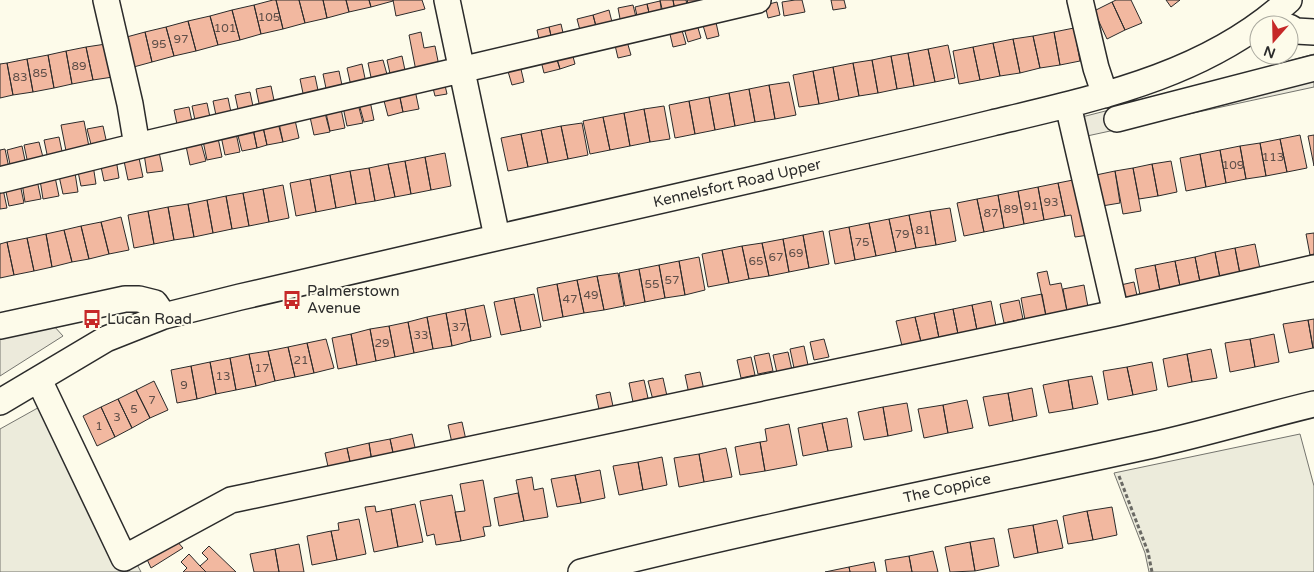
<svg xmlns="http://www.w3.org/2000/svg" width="1314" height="572" font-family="'Varela Round',sans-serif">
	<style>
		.green { fill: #ecebdb; stroke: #74746e }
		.parking { fill: #eceadb; stroke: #74746e }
		.building { fill: #f2b8a0; stroke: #2b2b2b }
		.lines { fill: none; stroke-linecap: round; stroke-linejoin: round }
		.minor-casing { stroke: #2b2b2b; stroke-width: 28 }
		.path { stroke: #6a6964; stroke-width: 3; stroke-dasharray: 4 2.5; stroke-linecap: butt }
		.minor { stroke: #fdfbea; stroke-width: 25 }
		.labels { text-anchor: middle; stroke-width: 4; stroke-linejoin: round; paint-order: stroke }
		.number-label { font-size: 12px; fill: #5d4e48 }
		.street-label { font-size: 15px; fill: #2b2b2b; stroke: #fdfbea }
		.poi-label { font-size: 15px; fill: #2b2b2b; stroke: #fdfbea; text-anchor: start }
	</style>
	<rect width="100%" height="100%" fill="#fdfbea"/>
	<path class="green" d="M 52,400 L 141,572 L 0,572 L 0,429 Z
		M 1300,434 L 1314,486 L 1314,572 L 1149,572 L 1145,553 L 1114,473 Z"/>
	<path class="parking" d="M 1314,54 L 1314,87 L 1087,136 L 1082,117 L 1156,98 Z
		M 53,325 L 63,336 L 0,376 L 0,326 Z"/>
	<path class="building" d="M 273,0 L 276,0 L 283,29 L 261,34 L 254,5 Z
		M 276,0 L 299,0 L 305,23 L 283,29 Z
		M 299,0 L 323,0 L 327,18 L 305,23 Z
		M 323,0 L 346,0 L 349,12 L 327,18 Z
		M 346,0 L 369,0 L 371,7 L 349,12 Z
		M 369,0 L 393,0 L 393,1 L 371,7 Z
		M 393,0 L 422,0 L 425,9 L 396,16 Z
		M 660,0 L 673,0 L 675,11 L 663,13 Z
		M 673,0 L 686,0 L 688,8 L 675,11 Z
		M 687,0 L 700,0 L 701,3 L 689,6 Z
		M 795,0 L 802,0 L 805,12 L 784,16 L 782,2 Z
		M 831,0 L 844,0 L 846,8 L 833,10 Z
		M 1116,0 L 1131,0 L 1142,23 L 1125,30 L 1112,2 Z
		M 1166,0 L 1180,0 L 1171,7 Z
		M 660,1 L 662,14 L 650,17 L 647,4 Z
		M 777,2 L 780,15 L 768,18 L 765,5 Z
		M 1112,2 L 1125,30 L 1107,39 L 1094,11 Z
		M 647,4 L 650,17 L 638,20 L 635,7 Z
		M 254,5 L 261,34 L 240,40 L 232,10 Z
		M 633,5 L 637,21 L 621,24 L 618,8 Z
		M 232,10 L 240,40 L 218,45 L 210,16 Z
		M 609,10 L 613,26 L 597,30 L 593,15 Z
		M 593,15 L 597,30 L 581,34 L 577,19 Z
		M 210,16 L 218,45 L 196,51 L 188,21 Z
		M 715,18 L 719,36 L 707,39 L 702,22 Z
		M 188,21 L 196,51 L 174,56 L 166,27 Z
		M 696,21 L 701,38 L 688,42 L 683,25 Z
		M 561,24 L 564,37 L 552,40 L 549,27 Z
		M 166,27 L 174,56 L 152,62 L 145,32 Z
		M 549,27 L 552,40 L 540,43 L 537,30 Z
		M 681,27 L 686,44 L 673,47 L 669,30 Z
		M 1074,28 L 1080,61 L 1060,65 L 1054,32 Z
		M 145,32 L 152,62 L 130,68 L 123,38 Z
		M 421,32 L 424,48 L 435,46 L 439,66 L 416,71 L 409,35 Z
		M 1054,32 L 1060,65 L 1040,68 L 1033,36 Z
		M 1033,36 L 1040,68 L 1020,73 L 1013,39 Z
		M 626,38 L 631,55 L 618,58 L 614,41 Z
		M 1013,39 L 1020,73 L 1000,76 L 993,43 Z
		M 993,43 L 1000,76 L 980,80 L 973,47 Z
		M 106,44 L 113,77 L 93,80 L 86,47 Z
		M 948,45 L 955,78 L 935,82 L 928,49 Z
		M 86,47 L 93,80 L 72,84 L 66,51 Z
		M 973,47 L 980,80 L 959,84 L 953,51 Z
		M 571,49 L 575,64 L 560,69 L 555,53 Z
		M 928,49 L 935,82 L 914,86 L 908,53 Z
		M 66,51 L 72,84 L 54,88 L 48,55 Z
		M 555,53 L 560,69 L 544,73 L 540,57 Z
		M 908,53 L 914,86 L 897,89 L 891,56 Z
		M 48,55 L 54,88 L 33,92 L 27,59 Z
		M 402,56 L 406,75 L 391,78 L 387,60 Z
		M 891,56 L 897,89 L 878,93 L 872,60 Z
		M 27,59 L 33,92 L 13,95 L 7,63 Z
		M 383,60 L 388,78 L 372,82 L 368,63 Z
		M 872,60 L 878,93 L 859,96 L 853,63 Z
		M 7,63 L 13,95 L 0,98 L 0,64 Z
		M 853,63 L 859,96 L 839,100 L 833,67 Z
		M 362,64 L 366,83 L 351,86 L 347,68 Z
		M 520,65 L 524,82 L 512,85 L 507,68 Z
		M 833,67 L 839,100 L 819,104 L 813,71 Z
		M 339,71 L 343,90 L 327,93 L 323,74 Z
		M 813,71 L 819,104 L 799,107 L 793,75 Z
		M 315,76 L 319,95 L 304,98 L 300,79 Z
		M 444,81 L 447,94 L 435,96 L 432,84 Z
		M 789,82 L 796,115 L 775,119 L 769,85 Z
		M 769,85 L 775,119 L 755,122 L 749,89 Z
		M 271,86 L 275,105 L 260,108 L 256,89 Z
		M 749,89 L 755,122 L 735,126 L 729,93 Z
		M 415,90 L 419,109 L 403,112 L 399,93 Z
		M 250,92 L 254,111 L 239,114 L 235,95 Z
		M 399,93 L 403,112 L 388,116 L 383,97 Z
		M 729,93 L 735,126 L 715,130 L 709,97 Z
		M 709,97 L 715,130 L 695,134 L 689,101 Z
		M 228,98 L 232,117 L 217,120 L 213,101 Z
		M 370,101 L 374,120 L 364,122 L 359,104 Z
		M 689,101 L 695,134 L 675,138 L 669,105 Z
		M 207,103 L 211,122 L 196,125 L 192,106 Z
		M 358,104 L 363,123 L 347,126 L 343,107 Z
		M 664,106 L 670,139 L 650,142 L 644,109 Z
		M 189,107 L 193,126 L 178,129 L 174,110 Z
		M 341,109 L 345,128 L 330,131 L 326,113 Z
		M 644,109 L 650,142 L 630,146 L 624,113 Z
		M 325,113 L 330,132 L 314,135 L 310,117 Z
		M 624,113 L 630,146 L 610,150 L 603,117 Z
		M 603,117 L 610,150 L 590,154 L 583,121 Z
		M 295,120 L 299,138 L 283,142 L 279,123 Z
		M 84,121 L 90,152 L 67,156 L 61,125 Z
		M 278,123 L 283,142 L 267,145 L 263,127 Z
		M 582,123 L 588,155 L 568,159 L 561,126 Z
		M 103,126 L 107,144 L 92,148 L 87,129 Z
		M 561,126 L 568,159 L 548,163 L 541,130 Z
		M 263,127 L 267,145 L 257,148 L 253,129 Z
		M 253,129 L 257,148 L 242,151 L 237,132 Z
		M 541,130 L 548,163 L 528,167 L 521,134 Z
		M 236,133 L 240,152 L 225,155 L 221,136 Z
		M 521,134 L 528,167 L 508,171 L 501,138 Z
		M 1300,135 L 1307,168 L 1287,172 L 1280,139 Z
		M 1314,135 L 1314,166 L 1308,136 Z
		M 59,137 L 63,156 L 48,159 L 44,140 Z
		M 218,138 L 222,157 L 207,160 L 203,141 Z
		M 1280,139 L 1287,172 L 1266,176 L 1260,143 Z
		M 39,142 L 44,161 L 28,164 L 24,145 Z
		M 201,143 L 206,161 L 190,165 L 186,146 Z
		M 1260,143 L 1266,176 L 1246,179 L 1240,146 Z
		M 22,146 L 26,165 L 11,169 L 7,150 Z
		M 1240,146 L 1246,179 L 1226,183 L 1220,150 Z
		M 5,149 L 9,168 L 0,170 L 0,150 Z
		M 1220,150 L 1226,183 L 1206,187 L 1200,154 Z
		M 159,152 L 163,171 L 147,173 L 144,154 Z
		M 445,153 L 451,186 L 431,190 L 425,157 Z
		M 1200,154 L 1206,187 L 1186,191 L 1180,158 Z
		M 425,157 L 431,190 L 411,194 L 405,161 Z
		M 139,158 L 143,177 L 128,180 L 124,161 Z
		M 116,159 L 119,178 L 104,181 L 100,162 Z
		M 405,161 L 411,194 L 395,197 L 388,164 Z
		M 1171,161 L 1177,192 L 1158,196 L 1152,164 Z
		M 388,164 L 395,197 L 375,201 L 369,168 Z
		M 1152,164 L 1158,196 L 1139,199 L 1133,168 Z
		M 93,165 L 96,184 L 81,186 L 77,167 Z
		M 369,168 L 375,201 L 356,204 L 350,171 Z
		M 1133,168 L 1141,211 L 1123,214 L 1115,171 Z
		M 350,171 L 356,204 L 336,208 L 330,175 Z
		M 1115,171 L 1120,203 L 1102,206 L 1096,175 Z
		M 75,173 L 78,192 L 63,194 L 59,176 Z
		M 330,175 L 336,208 L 316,212 L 310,179 Z
		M 55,177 L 59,196 L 43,199 L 40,180 Z
		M 310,179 L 316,212 L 296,216 L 290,183 Z
		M 1078,179 L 1089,235 L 1075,237 L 1071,215 L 1065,216 L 1058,183 Z
		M 37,180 L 41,199 L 25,202 L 22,183 Z
		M 1058,183 L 1065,216 L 1044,220 L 1038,187 Z
		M 20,184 L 24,203 L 9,206 L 5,187 Z
		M 283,185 L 289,218 L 269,222 L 263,189 Z
		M 1038,187 L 1044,220 L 1024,224 L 1018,191 Z
		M 3,189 L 7,208 L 0,209 L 0,190 Z
		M 263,189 L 269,222 L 249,226 L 243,193 Z
		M 1018,191 L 1024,224 L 1004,228 L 998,195 Z
		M 243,193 L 249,226 L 232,229 L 226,196 Z
		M 998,195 L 1004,228 L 984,232 L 977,199 Z
		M 226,196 L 232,229 L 213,233 L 207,200 Z
		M 977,199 L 984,232 L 964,236 L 957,203 Z
		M 207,200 L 213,233 L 194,237 L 188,204 Z
		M 188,204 L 194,237 L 174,240 L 168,207 Z
		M 168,207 L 174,240 L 154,244 L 148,211 Z
		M 950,208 L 956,241 L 936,245 L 930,211 Z
		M 148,211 L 154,244 L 134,248 L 128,215 Z
		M 930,211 L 936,245 L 916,248 L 909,215 Z
		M 909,215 L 916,248 L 896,252 L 889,219 Z
		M 121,217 L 129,250 L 109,254 L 101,222 Z
		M 889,219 L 896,252 L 876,256 L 869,223 Z
		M 101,222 L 109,254 L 89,259 L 81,226 Z
		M 869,223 L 876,256 L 855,260 L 849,227 Z
		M 81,226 L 89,259 L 72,262 L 64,230 Z
		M 849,227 L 855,260 L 835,264 L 829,231 Z
		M 64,230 L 72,262 L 52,267 L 46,234 Z
		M 823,231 L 829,264 L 809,268 L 803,235 Z
		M 1314,233 L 1314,254 L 1310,255 L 1306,234 Z
		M 46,234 L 52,267 L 34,271 L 27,238 Z
		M 803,235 L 809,268 L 789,272 L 783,239 Z
		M 27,238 L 34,271 L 14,275 L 7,242 Z
		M 783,239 L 789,272 L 769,276 L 762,243 Z
		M 7,242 L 14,275 L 0,278 L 0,244 Z
		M 762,243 L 769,276 L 749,279 L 742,246 Z
		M 1255,244 L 1260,269 L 1240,274 L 1235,248 Z
		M 742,246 L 749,279 L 729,283 L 722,250 Z
		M 1235,248 L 1240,274 L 1220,278 L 1215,252 Z
		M 722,250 L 729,283 L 708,287 L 702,254 Z
		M 1215,252 L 1220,278 L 1200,282 L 1195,257 Z
		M 699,257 L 705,290 L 685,295 L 679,261 Z
		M 1195,257 L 1200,282 L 1180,286 L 1175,261 Z
		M 679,261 L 685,295 L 665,298 L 659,265 Z
		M 1175,261 L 1180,286 L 1160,291 L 1155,265 Z
		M 659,265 L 665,298 L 645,302 L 639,269 Z
		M 1155,265 L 1160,291 L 1140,295 L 1135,269 Z
		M 639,269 L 645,302 L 625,306 L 619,273 Z
		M 1047,271 L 1050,285 L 1061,283 L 1067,311 L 1046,316 L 1037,273 Z
		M 618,273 L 624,306 L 604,310 L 597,276 Z
		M 597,276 L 604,310 L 584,313 L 577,280 Z
		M 577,280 L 584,313 L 563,317 L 557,284 Z
		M 1134,282 L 1138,300 L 1120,304 L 1116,286 Z
		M 557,284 L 563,317 L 543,321 L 537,288 Z
		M 1084,285 L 1088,307 L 1067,311 L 1063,289 Z
		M 534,294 L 541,327 L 521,331 L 514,298 Z
		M 1042,294 L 1046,316 L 1025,320 L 1021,298 Z
		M 514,298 L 521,331 L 501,335 L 494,302 Z
		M 1019,300 L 1023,319 L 1004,323 L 1000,304 Z
		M 991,301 L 996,326 L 977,330 L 972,305 Z
		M 484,305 L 491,337 L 471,341 L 465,309 Z
		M 972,305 L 977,330 L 958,334 L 953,309 Z
		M 465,309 L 471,341 L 452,346 L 446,313 Z
		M 953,309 L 958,334 L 939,338 L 934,313 Z
		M 446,313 L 452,346 L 433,349 L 427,317 Z
		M 934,313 L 939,338 L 921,342 L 915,317 Z
		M 427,317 L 433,349 L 414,353 L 408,322 Z
		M 915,317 L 921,342 L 902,346 L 896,321 Z
		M 1314,319 L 1314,348 L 1313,348 L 1308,320 Z
		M 1308,320 L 1313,348 L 1289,353 L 1283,324 Z
		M 408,322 L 414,353 L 395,357 L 389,326 Z
		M 389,326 L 395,357 L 376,361 L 370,329 Z
		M 370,329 L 376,361 L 357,365 L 351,334 Z
		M 351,334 L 357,365 L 338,369 L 332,338 Z
		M 1274,334 L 1279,362 L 1255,367 L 1250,339 Z
		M 326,339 L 334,368 L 314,373 L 307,343 Z
		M 824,339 L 829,357 L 814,360 L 810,342 Z
		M 1250,339 L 1255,367 L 1230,372 L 1225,343 Z
		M 307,343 L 314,373 L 295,377 L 288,347 Z
		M 804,346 L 808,365 L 794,368 L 790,349 Z
		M 288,347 L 295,377 L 275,381 L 268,351 Z
		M 1211,349 L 1217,378 L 1192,382 L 1187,354 Z
		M 268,351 L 275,381 L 256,386 L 249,354 Z
		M 788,352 L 792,370 L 777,373 L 773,355 Z
		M 769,353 L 773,371 L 758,374 L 754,356 Z
		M 249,354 L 256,386 L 236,390 L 230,358 Z
		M 1187,354 L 1192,382 L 1168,387 L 1163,359 Z
		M 751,357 L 755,375 L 741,378 L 737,360 Z
		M 230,358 L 236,390 L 216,394 L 210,362 Z
		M 210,362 L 216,394 L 197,399 L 191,366 Z
		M 1152,362 L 1157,390 L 1133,395 L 1127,367 Z
		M 191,366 L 197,399 L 177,403 L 171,370 Z
		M 1127,367 L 1133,395 L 1108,400 L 1103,371 Z
		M 700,372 L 704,390 L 689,394 L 685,375 Z
		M 1092,376 L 1098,404 L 1073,409 L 1068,380 Z
		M 663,378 L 667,396 L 653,400 L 648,381 Z
		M 644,380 L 648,398 L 633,402 L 629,383 Z
		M 1068,380 L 1073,409 L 1049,413 L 1043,385 Z
		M 154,381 L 168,410 L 150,418 L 136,390 Z
		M 1032,388 L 1037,416 L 1013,421 L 1008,393 Z
		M 136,390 L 150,418 L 132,428 L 118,399 Z
		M 610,392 L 614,411 L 600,414 L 596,395 Z
		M 1008,393 L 1013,421 L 989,426 L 983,397 Z
		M 118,399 L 132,428 L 115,437 L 101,407 Z
		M 967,400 L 973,428 L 948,433 L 943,405 Z
		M 907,403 L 912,431 L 888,436 L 883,407 Z
		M 943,405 L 948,433 L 924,438 L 918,409 Z
		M 101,407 L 115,437 L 97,446 L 83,416 Z
		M 883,407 L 888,436 L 864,440 L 858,412 Z
		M 847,418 L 852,447 L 828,451 L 822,423 Z
		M 462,422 L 466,440 L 452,443 L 448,425 Z
		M 822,423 L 828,451 L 803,456 L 798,428 Z
		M 789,424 L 797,465 L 765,471 L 760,442 L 767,441 L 765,429 Z
		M 412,434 L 416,452 L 394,457 L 390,439 Z
		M 390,439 L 394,457 L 372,462 L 369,443 Z
		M 760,442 L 765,471 L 740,475 L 735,447 Z
		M 369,443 L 372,462 L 351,466 L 347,448 Z
		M 347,448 L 351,466 L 329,471 L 325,453 Z
		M 726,448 L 732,477 L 704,482 L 699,454 Z
		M 699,454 L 704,482 L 679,487 L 674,458 Z
		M 662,457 L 667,485 L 643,490 L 638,462 Z
		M 638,462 L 643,490 L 619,495 L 613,466 Z
		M 600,470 L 605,498 L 581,503 L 575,475 Z
		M 575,475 L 581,503 L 557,507 L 551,479 Z
		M 532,477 L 534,490 L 543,488 L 548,517 L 524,521 L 516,480 Z
		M 483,480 L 491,526 L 483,527 L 485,536 L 461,541 L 455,512 L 465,511 L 460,484 Z
		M 518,493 L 524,521 L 499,526 L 494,498 Z
		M 452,495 L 461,541 L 436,545 L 434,534 L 427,536 L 420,501 Z
		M 415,504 L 423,542 L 398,547 L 391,509 Z
		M 375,506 L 376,512 L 391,509 L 398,547 L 374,552 L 365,507 Z
		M 1112,507 L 1117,535 L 1093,540 L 1087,511 Z
		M 1087,511 L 1093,540 L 1068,544 L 1063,516 Z
		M 359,519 L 366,554 L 337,560 L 331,531 L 339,530 L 338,523 Z
		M 1057,520 L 1063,548 L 1038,553 L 1033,525 Z
		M 1033,525 L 1038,553 L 1014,558 L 1008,529 Z
		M 331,531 L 337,560 L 312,565 L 307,536 Z
		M 994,538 L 999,566 L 975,571 L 970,542 Z
		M 175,539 L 183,548 L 151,568 L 145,555 Z
		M 970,542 L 975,571 L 950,572 L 945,547 Z
		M 299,544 L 304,572 L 279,572 L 275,549 Z
		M 209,546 L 236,572 L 206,572 L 200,566 L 208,559 L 202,553 Z
		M 275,549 L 279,572 L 254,572 L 250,554 Z
		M 933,551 L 938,572 L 912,572 L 909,556 Z
		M 189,554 L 200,566 L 206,572 L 183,572 L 187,568 L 181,562 Z
		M 909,556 L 912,572 L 887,572 L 885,560 Z
		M 874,562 L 876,572 L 850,572 L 849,567 Z
		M 849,567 L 850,572 L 825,572 Z"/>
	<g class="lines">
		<g class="minor-casing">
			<path id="minor" d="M 106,0 L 130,104 L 137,146
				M 447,0 L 497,237
				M 1080,0 L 1096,68 L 1105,95
				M 1289,27 L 1296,31 L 1314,32
				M 1068,105 L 1116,313
				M 1117,119 L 1314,68
				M 0,180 L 137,146 L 758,0
				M 0,326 L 125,299 L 139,299 L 155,303 L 164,316
				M 39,380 L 124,558 L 231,500 L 1116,313 L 1314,268
				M 0,402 L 106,339 L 164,316 L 240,297 C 417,256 595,215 772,175 C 846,158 919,141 992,123 C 1097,98 1208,75 1289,0
				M 581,572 C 770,524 962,487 1153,445 C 1207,433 1260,417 1314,404"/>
		</g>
		<path class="path" d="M 1119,476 L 1148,552 L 1152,572"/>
		<use href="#minor" class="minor"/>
	</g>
	<defs>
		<g id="bus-bare" transform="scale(1.5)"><path d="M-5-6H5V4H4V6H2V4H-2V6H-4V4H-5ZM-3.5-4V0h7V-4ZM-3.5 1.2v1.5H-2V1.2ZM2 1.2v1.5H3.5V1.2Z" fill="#c62828" stroke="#fdfbea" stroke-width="2.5" paint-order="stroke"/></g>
	</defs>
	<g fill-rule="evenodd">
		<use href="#bus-bare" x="292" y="300"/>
		<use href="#bus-bare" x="92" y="319"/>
	</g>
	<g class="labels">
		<g class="number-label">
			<text x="269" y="21">105</text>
			<text x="225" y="32">101</text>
			<text x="181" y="43">97</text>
			<text x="159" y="48">95</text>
			<text x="79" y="70">89</text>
			<text x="40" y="77">85</text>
			<text x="20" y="81">83</text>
			<text x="1273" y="161">113</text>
			<text x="1233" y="169">109</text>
			<text x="1051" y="206">93</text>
			<text x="1031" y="210">91</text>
			<text x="1011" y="213">89</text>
			<text x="991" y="217">87</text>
			<text x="923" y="234">81</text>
			<text x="902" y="238">79</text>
			<text x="862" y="246">75</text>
			<text x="796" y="257">69</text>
			<text x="776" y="261">67</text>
			<text x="756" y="265">65</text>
			<text x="672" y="284">57</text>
			<text x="652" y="288">55</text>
			<text x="591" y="299">49</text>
			<text x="570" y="303">47</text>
			<text x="459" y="331">37</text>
			<text x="421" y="339">33</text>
			<text x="382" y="347">29</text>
			<text x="301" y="364">21</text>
			<text x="262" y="372">17</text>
			<text x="223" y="380">13</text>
			<text x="184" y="389">9</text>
			<text x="152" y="404">7</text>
			<text x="134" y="413">5</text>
			<text x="117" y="421">3</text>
			<text x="99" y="430">1</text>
		</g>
		<g class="street-label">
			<text transform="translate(737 183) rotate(-13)" y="5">Kennelsfort Road Upper</text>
			<text transform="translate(947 488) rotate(-13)" y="5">The Coppice</text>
		</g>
		<g class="poi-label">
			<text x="307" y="296">Palmerstown<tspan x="307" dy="17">Avenue</tspan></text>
			<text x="107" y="324">Lucan Road</text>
		</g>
	</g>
	<g transform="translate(1274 40) rotate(200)"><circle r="24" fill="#fdfbea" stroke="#a9a89e"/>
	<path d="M0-4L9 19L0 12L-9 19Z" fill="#c62828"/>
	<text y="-8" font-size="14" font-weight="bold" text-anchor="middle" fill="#2b2b2b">N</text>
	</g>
</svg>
